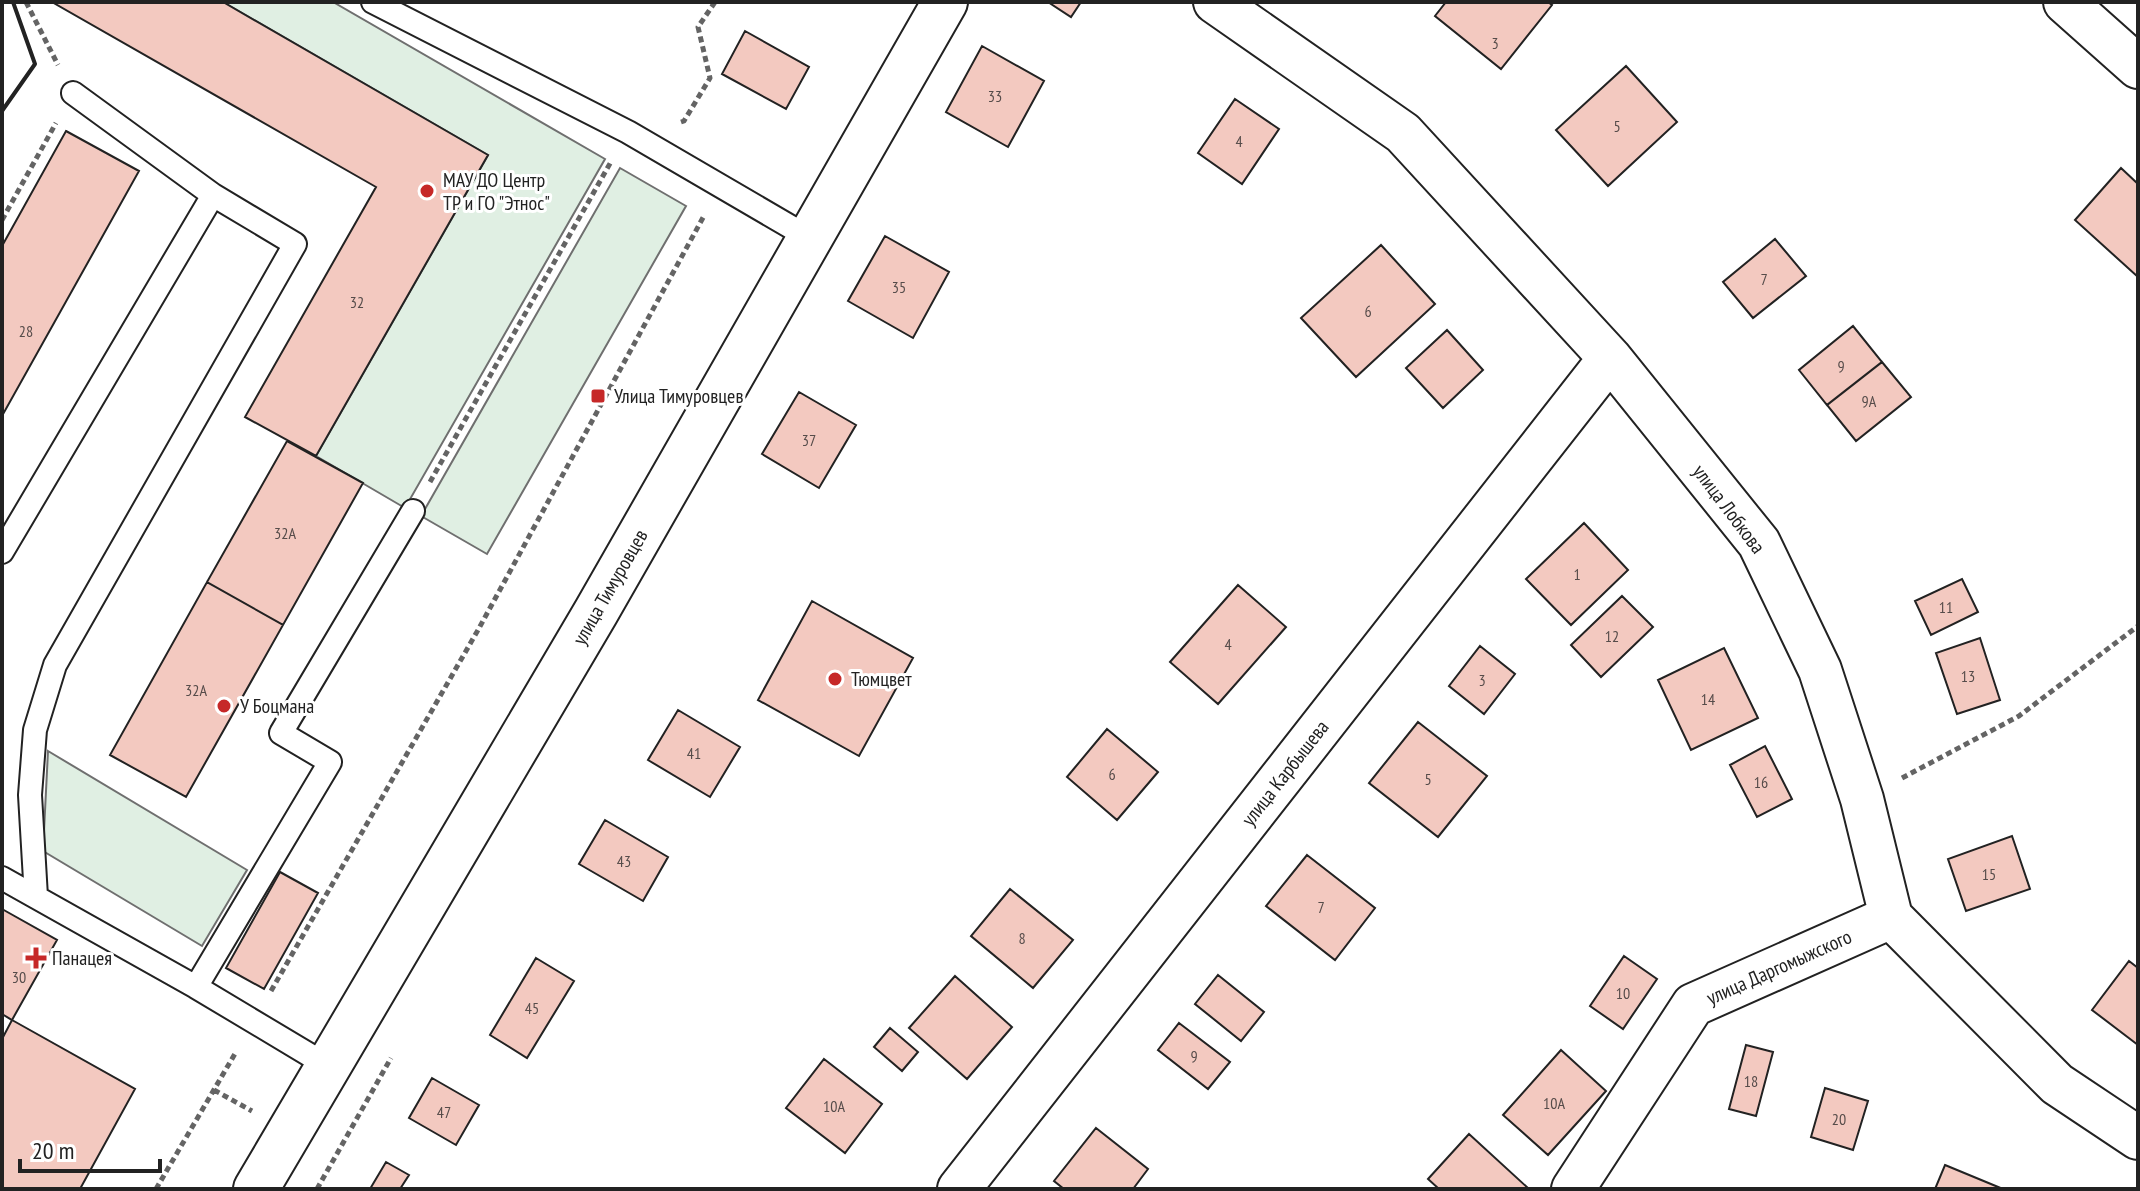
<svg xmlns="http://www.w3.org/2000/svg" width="2140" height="1191" font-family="'PT Sans Narrow',sans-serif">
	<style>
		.green { fill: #e0efe3; stroke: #6f6f6f; stroke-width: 2 }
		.building { fill: #f3c9c0; stroke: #222; stroke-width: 2 }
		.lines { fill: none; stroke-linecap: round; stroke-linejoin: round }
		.lane-casing { stroke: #222; stroke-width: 26 }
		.street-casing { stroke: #222; stroke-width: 46 }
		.primary-casing { stroke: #222; stroke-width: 48 }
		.path { stroke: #646464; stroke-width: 5; stroke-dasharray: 6 4; stroke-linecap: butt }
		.lane { stroke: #fff; stroke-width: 22 }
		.street { stroke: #fff; stroke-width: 42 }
		.primary { stroke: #fff; stroke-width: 44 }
		.wall { stroke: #222; stroke-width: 4 }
		.poi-dot { fill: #c62828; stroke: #fff; stroke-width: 3 }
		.labels { text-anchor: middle; stroke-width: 6; stroke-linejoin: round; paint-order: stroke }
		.number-label { font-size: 16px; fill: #564c4a }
		.poi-label { font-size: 20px; fill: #222; stroke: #fff; text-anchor: start }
		.street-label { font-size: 20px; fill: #222; stroke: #fff }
	</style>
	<rect width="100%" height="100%" fill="#fff"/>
	<path class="green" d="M 223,2 L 333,2 L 605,159 L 405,508 L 316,456 L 488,155 Z
		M 620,168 L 686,206 L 487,554 L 421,516 Z
		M 48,751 L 247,870 L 202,946 L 43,851 Z"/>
	<path class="building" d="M 52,2 L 223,2 L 488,155 L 316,456 L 245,417 L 376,187 Z
		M 1048,2 L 1081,2 L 1071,17 Z
		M 1446,2 L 1548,2 L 1552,5 L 1501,69 L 1435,16 Z
		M 745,31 L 809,67 L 786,109 L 722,74 Z
		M 982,46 L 1044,81 L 1008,147 L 946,112 Z
		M 1626,66 L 1677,122 L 1608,186 L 1556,130 Z
		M 1235,99 L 1279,129 L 1242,184 L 1198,153 Z
		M 66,131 L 139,171 L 2,416 L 2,246 Z
		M 2121,168 L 2138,184 L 2138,277 L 2075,220 Z
		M 885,236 L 949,272 L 913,338 L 848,301 Z
		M 1775,239 L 1806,276 L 1753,318 L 1723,282 Z
		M 1381,245 L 1435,304 L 1356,377 L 1301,318 Z
		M 1853,326 L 1882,362 L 1827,405 L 1799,370 Z
		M 1447,330 L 1483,370 L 1443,408 L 1406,368 Z
		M 1882,362 L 1911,397 L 1856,441 L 1827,405 Z
		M 799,392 L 856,425 L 819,488 L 762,454 Z
		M 287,441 L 363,483 L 283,625 L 207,582 Z
		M 1584,523 L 1628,570 L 1571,625 L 1526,579 Z
		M 1962,579 L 1978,612 L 1931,635 L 1915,601 Z
		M 207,582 L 283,625 L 186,797 L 110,755 Z
		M 1238,585 L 1286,627 L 1218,704 L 1170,662 Z
		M 1622,596 L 1653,627 L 1601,677 L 1571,645 Z
		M 812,601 L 913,658 L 859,756 L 758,700 Z
		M 1980,638 L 2000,700 L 1957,714 L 1936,653 Z
		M 1480,646 L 1515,674 L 1484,714 L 1449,686 Z
		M 1724,648 L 1758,718 L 1691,750 L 1658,680 Z
		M 678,710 L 740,747 L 710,797 L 648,760 Z
		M 1418,722 L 1487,776 L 1438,837 L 1369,783 Z
		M 1107,729 L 1158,772 L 1117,820 L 1067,777 Z
		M 1765,746 L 1792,799 L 1757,817 L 1730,765 Z
		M 605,820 L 668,857 L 643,901 L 579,864 Z
		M 2012,836 L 2030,889 L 1966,911 L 1948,859 Z
		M 1307,855 L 1375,908 L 1335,960 L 1266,906 Z
		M 280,872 L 318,893 L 264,989 L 226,968 Z
		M 1010,889 L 1073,940 L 1033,988 L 971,936 Z
		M 2,909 L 57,940 L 12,1020 L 2,1014 Z
		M 1624,956 L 1657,979 L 1623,1029 L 1590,1006 Z
		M 536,958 L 574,981 L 527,1058 L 490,1035 Z
		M 2129,961 L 2138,968 L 2138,1045 L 2092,1010 Z
		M 1218,975 L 1264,1012 L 1241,1041 L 1195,1004 Z
		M 955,976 L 1012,1027 L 967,1079 L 909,1028 Z
		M 12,1020 L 135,1089 L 80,1189 L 2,1189 L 2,1039 Z
		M 1179,1023 L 1230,1062 L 1208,1089 L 1158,1050 Z
		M 890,1028 L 918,1052 L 902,1071 L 874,1047 Z
		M 1746,1045 L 1773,1052 L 1756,1116 L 1729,1109 Z
		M 1561,1050 L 1606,1091 L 1548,1155 L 1503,1115 Z
		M 824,1059 L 882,1104 L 845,1153 L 786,1108 Z
		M 432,1078 L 479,1105 L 456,1145 L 409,1118 Z
		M 1825,1088 L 1868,1101 L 1853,1150 L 1811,1137 Z
		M 1096,1128 L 1148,1169 L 1133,1189 L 1064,1189 L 1054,1181 Z
		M 1469,1134 L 1529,1189 L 1439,1189 L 1428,1179 Z
		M 386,1162 L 409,1175 L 400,1189 L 370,1189 Z
		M 1945,1165 L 2003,1189 L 1935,1189 Z"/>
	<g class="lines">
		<g class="lane-casing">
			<path id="lane" d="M 373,2 L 628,132 L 808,237
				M 73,93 L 213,195
				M 2,552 L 213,195 L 295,244 L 55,665 L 35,730 L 30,795 L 36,897
				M 2,878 L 196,987 L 328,1066
				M 196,987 L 330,762 L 281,733 L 413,511"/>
		</g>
		<g class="street-casing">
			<path id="street" d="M 1215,2 L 1403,133 L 1610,358 L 1759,543 L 1820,670 L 1862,799 L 1891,917 L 2057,1084 L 2138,1138
				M 2065,2 L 2138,67
				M 959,1189 L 1610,358
				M 1573,1189 L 1693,1005 L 1891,917"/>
		</g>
		<g class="primary-casing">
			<path id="primary" d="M 256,1189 L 596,612 L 945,2"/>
		</g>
		<path class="path" d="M 26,2 L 58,65
			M 681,122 L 684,121 L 710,78 L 698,27 L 715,2
			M 2,220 L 56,123
			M 430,482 L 612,160
			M 1902,778 L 2019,716 L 2138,626
			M 271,991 L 478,630 L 705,214
			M 214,1090 L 252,1111
			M 156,1189 L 236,1052
			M 317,1189 L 391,1058"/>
		<use href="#lane" class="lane"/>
		<use href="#street" class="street"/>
		<use href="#primary" class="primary"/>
		<path class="wall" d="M 2,111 L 35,64 L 13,2"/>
	</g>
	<g class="poi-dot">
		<circle cx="427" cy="191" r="8"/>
		<rect x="590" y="388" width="16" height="16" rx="4"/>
		<circle cx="835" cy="679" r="8"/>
		<circle cx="224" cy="706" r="8"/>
		<path d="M32 946h8v8h8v8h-8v8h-8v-8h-8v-8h8z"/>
	</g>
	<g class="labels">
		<g class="number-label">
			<text x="1495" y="49">3</text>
			<text x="995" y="102">33</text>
			<text x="1617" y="132">5</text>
			<text x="1239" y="147">4</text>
			<text x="1764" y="285">7</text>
			<text x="899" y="293">35</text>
			<text x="357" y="308">32</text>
			<text x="1368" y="317">6</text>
			<text x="26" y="337">28</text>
			<text x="1841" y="372">9</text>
			<text x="1869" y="407">9А</text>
			<text x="809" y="446">37</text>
			<text x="285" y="539">32А</text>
			<text x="1577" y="580">1</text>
			<text x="1946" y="613">11</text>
			<text x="1612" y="642">12</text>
			<text x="1228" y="650">4</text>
			<text x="1968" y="682">13</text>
			<text x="1482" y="686">3</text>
			<text x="196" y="696">32А</text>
			<text x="1708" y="705">14</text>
			<text x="694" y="759">41</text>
			<text x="1112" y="780">6</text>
			<text x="1428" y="785">5</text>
			<text x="1761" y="788">16</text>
			<text x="624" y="867">43</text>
			<text x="1989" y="880">15</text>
			<text x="1321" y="913">7</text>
			<text x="1022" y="944">8</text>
			<text x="19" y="983">30</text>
			<text x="1623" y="999">10</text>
			<text x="532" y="1014">45</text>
			<text x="1194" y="1062">9</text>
			<text x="1751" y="1087">18</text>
			<text x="1554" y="1109">10А</text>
			<text x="834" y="1112">10А</text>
			<text x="444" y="1118">47</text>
			<text x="1839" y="1125">20</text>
		</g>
		<g class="poi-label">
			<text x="443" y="187">МАУ ДО Центр<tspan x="443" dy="23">ТР и ГО "Этнос"</tspan></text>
			<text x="614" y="403">Улица Тимуровцев</text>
			<text x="851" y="686">Тюмцвет</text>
			<text x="240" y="713">У Боцмана</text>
			<text x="52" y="965">Панацея</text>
		</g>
		<g class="street-label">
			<text transform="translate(1729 509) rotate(53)" y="7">улица Лобкова</text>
			<text transform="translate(610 587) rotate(-60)" y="7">улица Тимуровцев</text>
			<text transform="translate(1285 773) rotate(-52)" y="7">улица Карбышева</text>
			<text transform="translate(1779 967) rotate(-24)" y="7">улица Даргомыжского</text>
		</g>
	</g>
	<rect width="2140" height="1191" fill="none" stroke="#222222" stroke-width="8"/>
	<path d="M20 1159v12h140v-12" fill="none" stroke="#222222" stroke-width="4"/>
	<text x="32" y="1159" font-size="24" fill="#222222" stroke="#ffffff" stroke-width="6" paint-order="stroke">20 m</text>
</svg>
